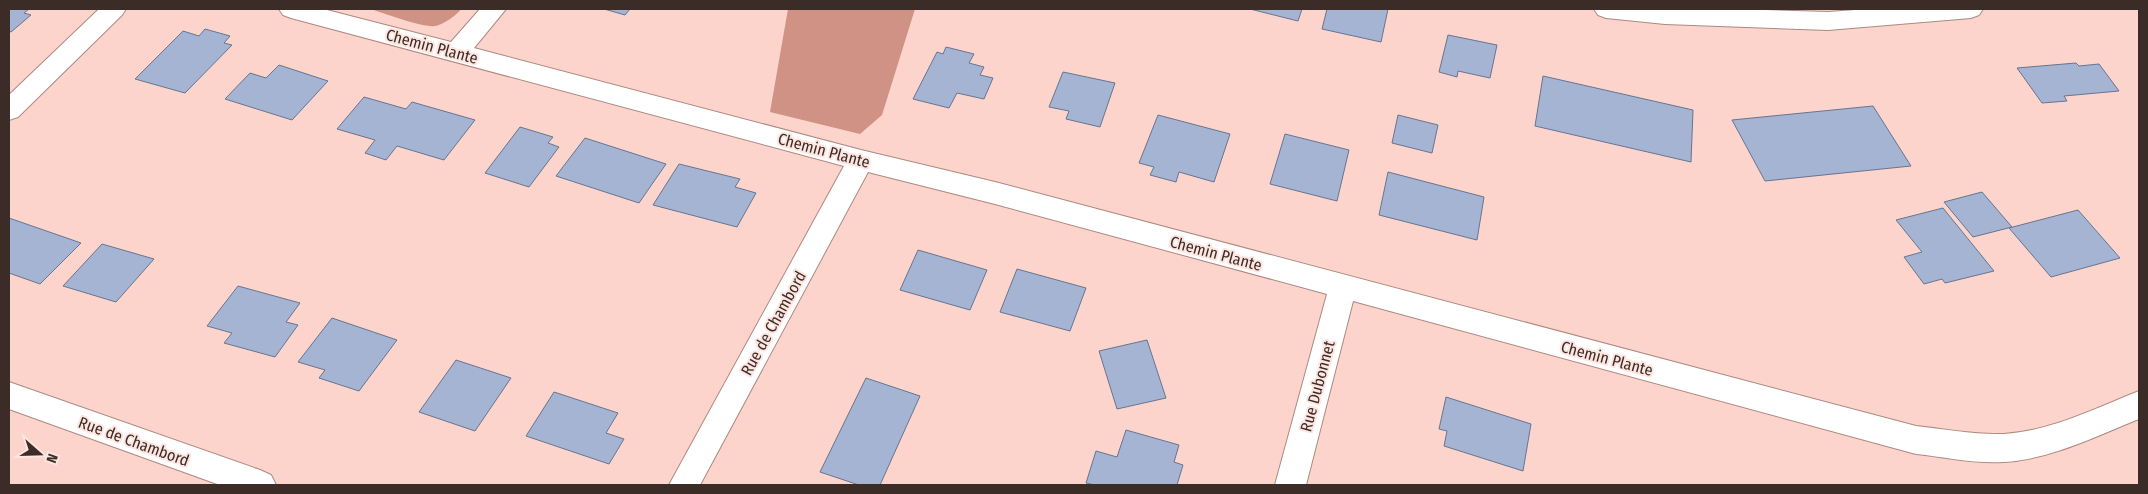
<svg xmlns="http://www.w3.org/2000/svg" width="2148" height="494" font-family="'Fira Sans Condensed',sans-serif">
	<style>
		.forest { fill: #cf9285 }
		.building { fill: #a5b4d2; stroke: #667590 }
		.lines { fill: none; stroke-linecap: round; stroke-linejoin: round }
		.minor-casing { stroke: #ad8981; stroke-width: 2 }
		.minor { fill: #fff; fill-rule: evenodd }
		.labels { text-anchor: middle; stroke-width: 4; stroke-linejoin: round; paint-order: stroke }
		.street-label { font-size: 16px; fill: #3b2c28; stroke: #fee5e0 }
	</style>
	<rect width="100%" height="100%" fill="#fcd4cb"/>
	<path class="forest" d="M 370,9 L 461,9 C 457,15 443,25 435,26 C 423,28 384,13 370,9 Z
		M 788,9 L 915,9 L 882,115 L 860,134 L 770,112 Z"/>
	<path class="building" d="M 9,9 L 29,9 L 24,13 L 31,15 L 11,32 L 9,31 Z
		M 604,9 L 630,9 L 625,15 Z
		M 1250,9 L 1302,9 L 1298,21 Z
		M 1327,9 L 1388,9 L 1381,42 L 1322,29 Z
		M 205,29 L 230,36 L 224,43 L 232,45 L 185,93 L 135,79 L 183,31 L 199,36 Z
		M 1448,35 L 1497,45 L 1490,78 L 1458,71 L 1457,77 L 1439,72 Z
		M 946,47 L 974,54 L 969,63 L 984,67 L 980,75 L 993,78 L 984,99 L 957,93 L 949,108 L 913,99 L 937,52 L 943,54 Z
		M 2076,63 L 2079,66 L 2099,64 L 2119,91 L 2064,96 L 2067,101 L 2042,103 L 2017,68 Z
		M 279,65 L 328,81 L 292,120 L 225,99 L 250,73 L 266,78 Z
		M 1063,72 L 1115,83 L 1100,127 L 1066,119 L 1069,111 L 1049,107 Z
		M 1543,76 L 1693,110 L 1691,162 L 1535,126 Z
		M 364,97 L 406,109 L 412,102 L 475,120 L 444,160 L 397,146 L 386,160 L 365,153 L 375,140 L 337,129 Z
		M 1873,106 L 1911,166 L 1765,181 L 1732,120 Z
		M 1158,115 L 1230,134 L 1214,182 L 1179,172 L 1176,182 L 1150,175 L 1154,167 L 1139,163 Z
		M 1398,115 L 1438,125 L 1432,153 L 1392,143 Z
		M 520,127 L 553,137 L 548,143 L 559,147 L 529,187 L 485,173 Z
		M 1285,134 L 1349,150 L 1337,201 L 1270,184 Z
		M 585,138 L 666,164 L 639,203 L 556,176 Z
		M 679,164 L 740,179 L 735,187 L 756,193 L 737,227 L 653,205 Z
		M 1388,172 L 1484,197 L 1477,240 L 1379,215 Z
		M 1982,192 L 2012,227 L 1973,237 L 1944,202 Z
		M 1943,208 L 1994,271 L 1945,283 L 1942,279 L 1924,284 L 1904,257 L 1922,252 L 1896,220 Z
		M 2078,210 L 2120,258 L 2051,277 L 2009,228 Z
		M 9,218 L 81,243 L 40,284 L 9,273 Z
		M 102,244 L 154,259 L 116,302 L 63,286 Z
		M 918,250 L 987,270 L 970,310 L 900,290 Z
		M 1017,269 L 1086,288 L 1070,331 L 1000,312 Z
		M 238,286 L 300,303 L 286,322 L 298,325 L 275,357 L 224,343 L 232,333 L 207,326 Z
		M 332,318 L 397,340 L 359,391 L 319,378 L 325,370 L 298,362 Z
		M 1147,340 L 1166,398 L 1117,409 L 1099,351 Z
		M 456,360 L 511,378 L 475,431 L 419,412 Z
		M 866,378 L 920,396 L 880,485 L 859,485 L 820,472 Z
		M 554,392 L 618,413 L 606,433 L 624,439 L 609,464 L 526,436 Z
		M 1446,397 L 1531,424 L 1523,471 L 1444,446 L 1447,431 L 1439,429 Z
		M 1126,430 L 1179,445 L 1174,462 L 1183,465 L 1177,485 L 1095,485 L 1086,483 L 1096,451 L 1117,457 Z"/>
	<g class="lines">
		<g class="minor-casing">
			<path id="minor" d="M 99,9 L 126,9 L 122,15 L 18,117 L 9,120 L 9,95 Z
				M 279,9 L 323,9 L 451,42 L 480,9 L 506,9 L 474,48 L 861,150 L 995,182 L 1916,426 C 1945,429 1975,435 2004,434 C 2051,431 2096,408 2139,391 L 2139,419 C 2096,436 2052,459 2004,462 C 1975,464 1945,457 1916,454 L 1353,301 L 1306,485 L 1275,485 L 1327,294 L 995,204 L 868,172 L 700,485 L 669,485 L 844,166 L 291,18 L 283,15 Z
				M 1594,9 L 1734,9 L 1828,12 L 1869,9 L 1983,9 L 1979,15 L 1971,18 L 1828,30 L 1665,24 L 1606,18 L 1598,15 Z
				M 9,382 L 260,470 L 271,475 L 276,485 L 220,485 L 9,409 Z"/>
		</g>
		<use href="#minor" class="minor"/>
	</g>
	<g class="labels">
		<g class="street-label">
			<text transform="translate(432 46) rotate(15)" y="6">Chemin Plante</text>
			<text transform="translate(824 150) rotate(15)" y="6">Chemin Plante</text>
			<text transform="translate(1216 253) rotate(15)" y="6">Chemin Plante</text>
			<text transform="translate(773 323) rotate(-61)" y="6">Rue de Chambord</text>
			<text transform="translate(1607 358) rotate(15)" y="6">Chemin Plante</text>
			<text transform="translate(1317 386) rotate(-75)" y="6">Rue Dubonnet</text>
			<text transform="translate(134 441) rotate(20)" y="6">Rue de Chambord</text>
		</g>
	</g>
	<rect width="2148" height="494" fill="none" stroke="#3b2c28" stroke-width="20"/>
	<g transform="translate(40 454) rotate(110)" stroke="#fee5e0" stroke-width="4" paint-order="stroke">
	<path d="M0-4L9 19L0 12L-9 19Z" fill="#3b2c28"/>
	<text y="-8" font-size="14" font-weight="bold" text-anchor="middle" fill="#3b2c28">N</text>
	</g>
</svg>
